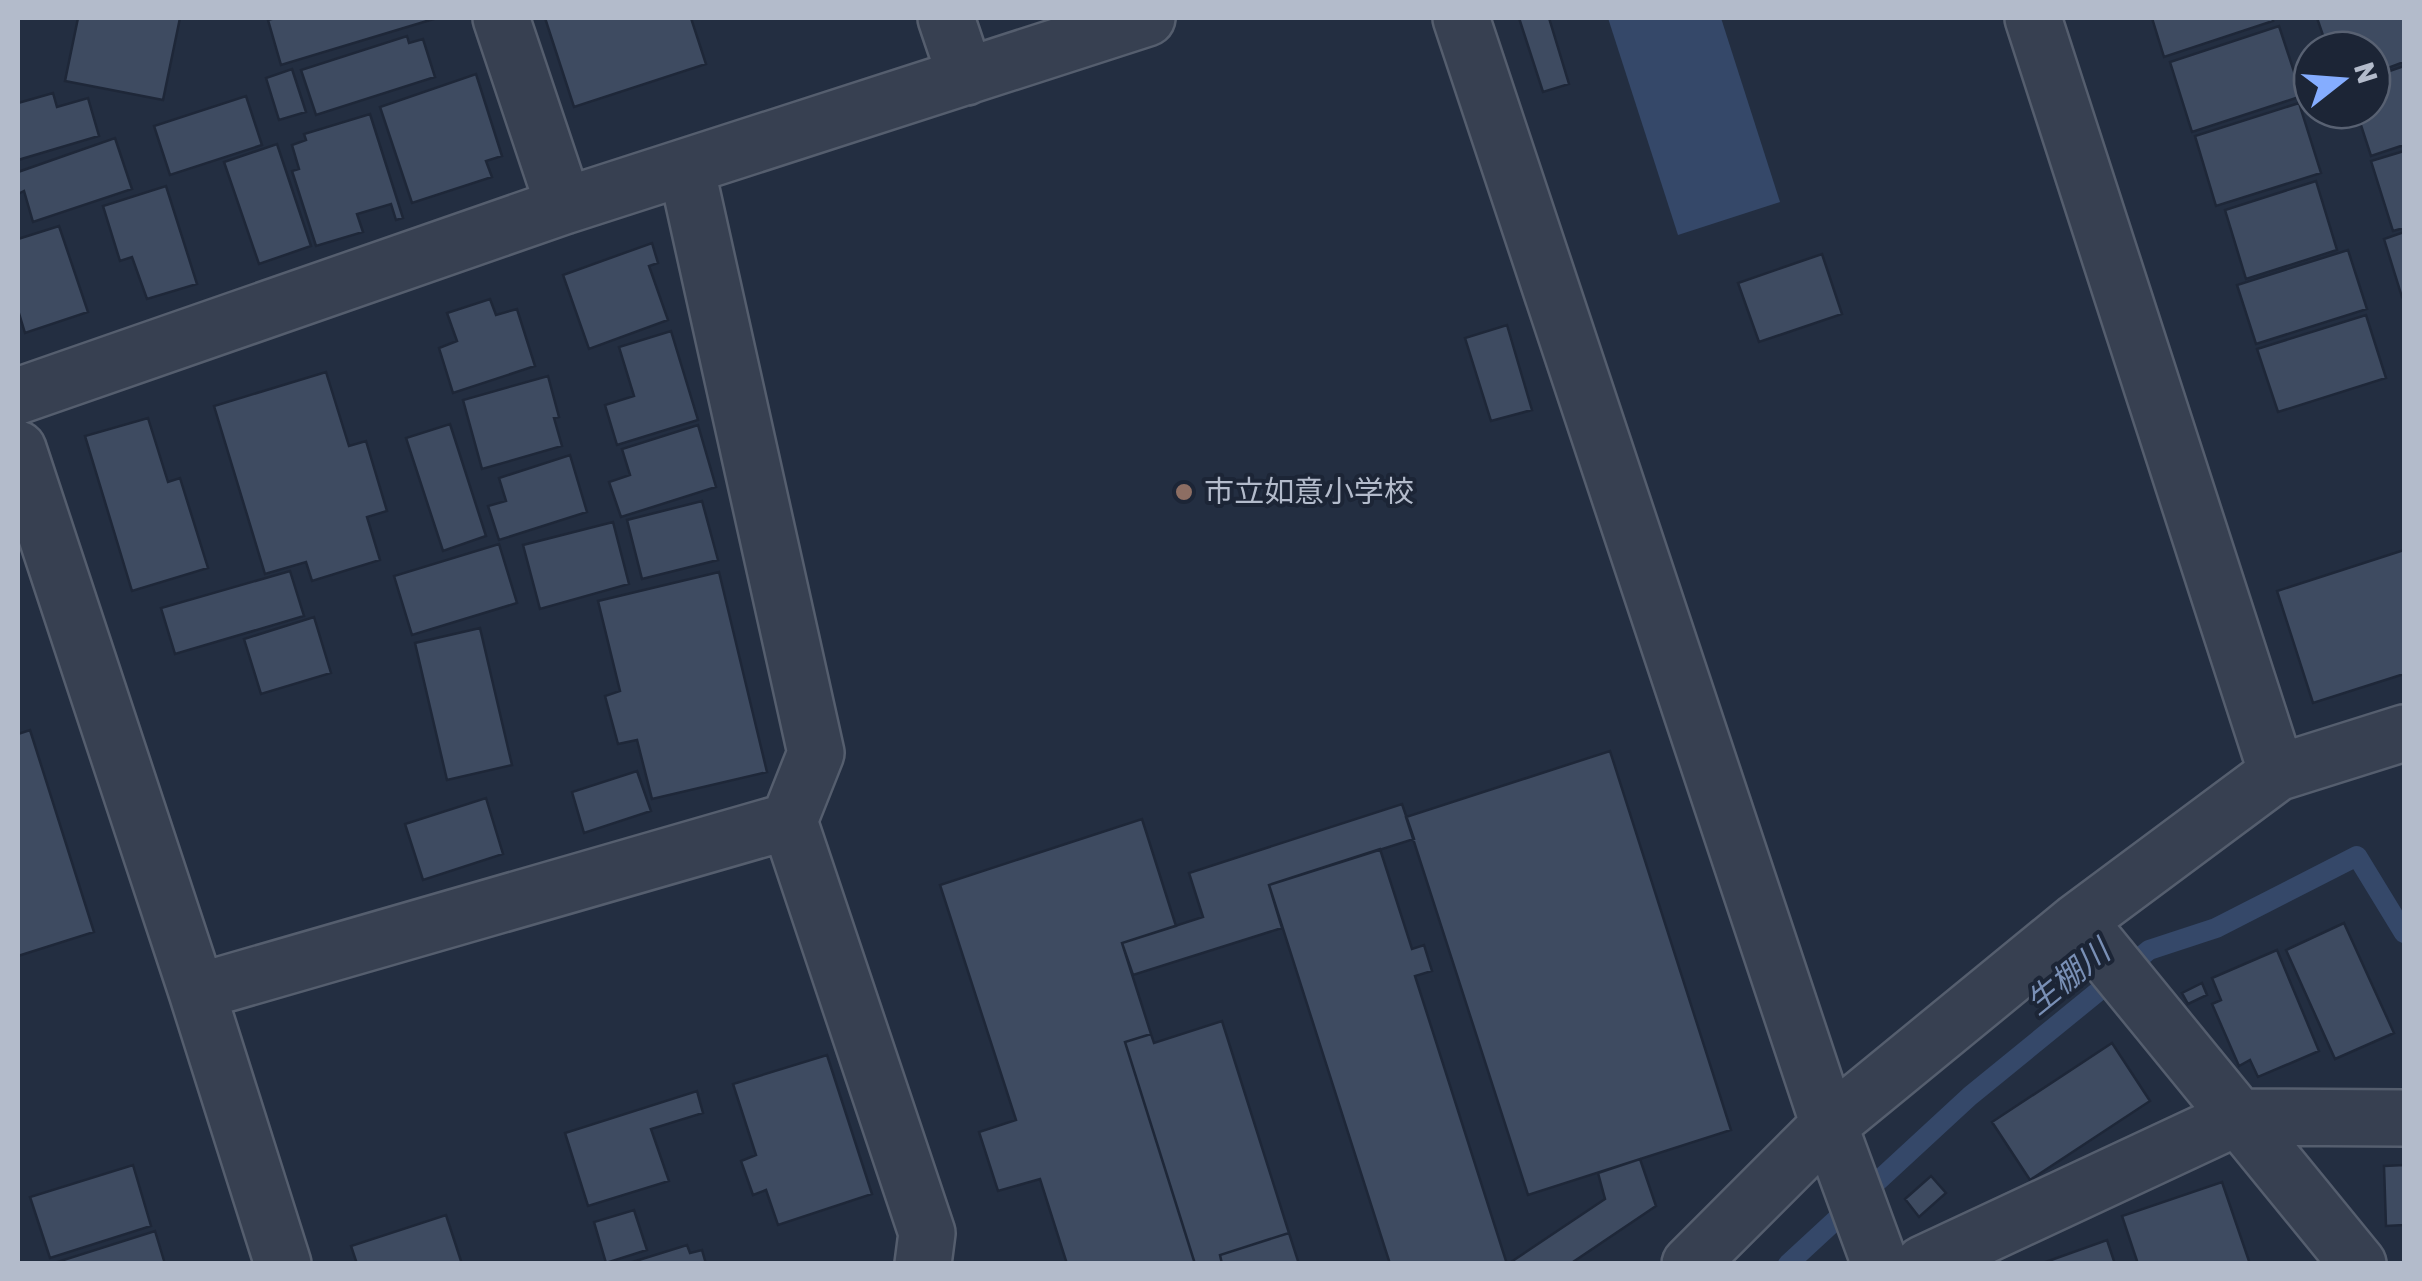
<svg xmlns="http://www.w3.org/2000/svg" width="2422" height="1281" font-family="Rubik,'Noto Sans JP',sans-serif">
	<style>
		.water { fill: #354869 }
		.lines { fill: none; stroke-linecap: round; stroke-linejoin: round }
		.stream { stroke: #354869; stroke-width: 20 }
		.building { fill: #3e4b61; stroke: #1e2738; stroke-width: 2.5 }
		.street-casing { stroke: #555e6e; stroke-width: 60 }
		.street { stroke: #374051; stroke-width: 55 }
		.education-dot { fill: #8d6e63; stroke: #1c2536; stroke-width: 4 }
		.labels { text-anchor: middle; stroke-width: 8; stroke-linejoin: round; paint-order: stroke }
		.poi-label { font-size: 30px; fill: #b3bbcb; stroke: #1c2536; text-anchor: start }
		.water-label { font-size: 32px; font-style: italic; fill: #798fb5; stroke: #1c2536 }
	</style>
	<rect width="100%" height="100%" fill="#232e41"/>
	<path class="water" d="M 1608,18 L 1721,18 L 1780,202 L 1678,235 Z"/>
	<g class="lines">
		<path class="stream" d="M 1788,1264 L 1970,1096 L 2149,950 L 2216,928 L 2357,856 L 2404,933"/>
	</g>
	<path class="building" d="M 78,18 L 180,18 L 163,100 L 65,81 Z
		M 275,18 L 437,18 L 281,65 L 268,20 Z
		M 545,18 L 691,18 L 706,64 L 574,107 Z
		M 1519,18 L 1549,18 L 1569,84 L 1543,92 Z
		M 2152,18 L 2272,18 L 2273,21 L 2164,57 Z
		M 2317,18 L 2404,18 L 2404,62 L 2372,74 L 2372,50 L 2328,50 Z
		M 2279,26 L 2302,96 L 2192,132 L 2170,62 Z
		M 407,36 L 409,43 L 423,39 L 435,77 L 316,115 L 301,70 Z
		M 2404,66 L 2404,145 L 2371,156 L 2356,110 L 2372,110 L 2372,77 Z
		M 292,69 L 306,112 L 279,120 L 266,78 Z
		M 476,74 L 502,156 L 486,161 L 492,177 L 412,203 L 380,107 Z
		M 53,93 L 57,107 L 88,98 L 99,136 L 18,160 L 18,103 Z
		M 246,96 L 262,145 L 170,175 L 154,126 Z
		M 2299,103 L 2321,173 L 2216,206 L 2195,136 Z
		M 370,114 L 403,218 L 396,220 L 391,204 L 357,214 L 363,232 L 316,246 L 292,171 L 299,169 L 292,145 L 306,140 L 304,134 Z
		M 115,138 L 132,189 L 33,222 L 24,191 L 18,194 L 18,172 Z
		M 277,144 L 311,246 L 259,264 L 224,162 Z
		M 2404,151 L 2404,228 L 2393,231 L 2371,161 Z
		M 2316,181 L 2337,250 L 2246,279 L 2225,210 Z
		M 166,186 L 197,284 L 147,299 L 132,257 L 120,261 L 103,206 Z
		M 59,226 L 88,312 L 25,333 L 18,310 L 18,239 Z
		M 2404,232 L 2404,296 L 2402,297 L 2384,239 Z
		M 652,243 L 658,263 L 649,266 L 668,320 L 589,349 L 563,275 Z
		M 2348,250 L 2367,309 L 2256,344 L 2237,285 Z
		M 1822,254 L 1842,314 L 1759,342 L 1738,283 Z
		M 490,299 L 496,315 L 517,309 L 535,366 L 453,393 L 439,348 L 457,341 L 447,313 Z
		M 2366,315 L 2386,378 L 2278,412 L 2257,349 Z
		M 1507,325 L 1532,410 L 1491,421 L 1465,338 Z
		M 671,331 L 698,420 L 617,445 L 605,405 L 634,396 L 619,347 Z
		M 326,372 L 349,446 L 366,441 L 387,511 L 367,517 L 380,560 L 312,581 L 306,562 L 265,574 L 214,406 Z
		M 548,376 L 559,417 L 554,418 L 562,446 L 482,469 L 463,400 Z
		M 148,418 L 168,482 L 180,478 L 208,568 L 132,591 L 85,436 Z
		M 450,424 L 486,536 L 443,551 L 406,438 Z
		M 698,425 L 716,487 L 621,517 L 609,482 L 630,475 L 622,449 Z
		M 570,455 L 587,512 L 499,540 L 488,506 L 506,501 L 499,478 Z
		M 702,501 L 718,560 L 642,579 L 627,520 Z
		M 613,522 L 629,584 L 540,609 L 523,545 Z
		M 499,544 L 517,603 L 412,635 L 394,576 Z
		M 2404,550 L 2404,674 L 2313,703 L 2277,591 Z
		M 290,571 L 304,616 L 175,654 L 161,608 Z
		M 719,572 L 767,772 L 652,799 L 637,740 L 618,744 L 605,696 L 620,691 L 598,601 Z
		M 314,617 L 331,673 L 261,694 L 244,639 Z
		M 480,628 L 512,765 L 447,780 L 415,643 Z
		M 30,730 L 94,932 L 18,956 L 18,734 Z
		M 1610,751 L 1731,1130 L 1528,1195 L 1406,817 Z
		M 637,771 L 651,811 L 584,833 L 572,792 Z
		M 486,798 L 503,854 L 423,880 L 405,824 Z
		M 1402,804 L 1414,839 L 1269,885 L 1282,928 L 1133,975 L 1122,943 L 1203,917 L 1189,873 Z
		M 1142,819 L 1176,926 L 1122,943 L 1151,1034 L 1125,1042 L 1195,1264 L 1067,1264 L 1040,1179 L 998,1191 L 979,1132 L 1016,1120 L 940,885 Z
		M 1380,849 L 1412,949 L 1424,945 L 1432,971 L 1415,976 L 1507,1264 L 1390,1264 L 1269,885 Z
		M 2344,923 L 2394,1033 L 2335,1059 L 2286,950 Z
		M 2277,950 L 2319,1051 L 2258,1077 L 2250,1060 L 2239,1066 L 2212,1004 L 2221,1000 L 2212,978 Z
		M 2202,983 L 2207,995 L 2188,1004 L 2182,993 Z
		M 1222,1021 L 1289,1233 L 1220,1255 L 1222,1264 L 1195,1264 L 1125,1042 L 1151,1034 L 1154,1043 Z
		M 2112,1043 L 2150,1101 L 2030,1180 L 1992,1122 Z
		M 827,1055 L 872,1194 L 778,1225 L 766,1190 L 753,1195 L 741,1161 L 756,1155 L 733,1084 Z
		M 697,1091 L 703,1113 L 651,1129 L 669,1181 L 588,1206 L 565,1133 Z
		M 1640,1159 L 1656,1206 L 1570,1264 L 1508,1264 L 1605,1199 L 1598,1173 Z
		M 133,1165 L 151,1226 L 50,1258 L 30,1197 Z
		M 2404,1165 L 2404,1225 L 2386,1226 L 2384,1166 Z
		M 1931,1176 L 1946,1193 L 1919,1217 L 1905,1199 Z
		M 2222,1182 L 2250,1264 L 2138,1264 L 2122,1216 Z
		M 634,1210 L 647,1250 L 606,1263 L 594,1222 Z
		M 446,1215 L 462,1264 L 357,1264 L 351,1246 Z
		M 155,1231 L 165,1264 L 55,1264 L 54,1263 Z
		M 1289,1233 L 1299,1264 L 1222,1264 L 1220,1255 Z
		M 2107,1240 L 2115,1264 L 2040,1264 Z
		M 687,1245 L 690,1253 L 702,1250 L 706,1264 L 626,1264 Z"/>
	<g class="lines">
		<g class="street-casing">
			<path id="street" d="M 501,18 L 564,206
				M 946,18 L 966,77
				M 1461,18 L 1829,1125 L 1880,1264
				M 2033,18 L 2277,773
				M 686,167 L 816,753 L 789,821 L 927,1233 L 923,1264
				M 18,396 L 564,206 L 1147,18
				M 18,449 L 197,992 L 283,1264
				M 2078,921 L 2358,1264
				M 197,992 L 789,821
				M 1690,1264 L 1829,1125 L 2078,921 L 2277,773 L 2404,733
				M 1923,1264 L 2238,1117 L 2404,1118"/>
		</g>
		<use href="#street" class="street"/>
	</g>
	<circle class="education-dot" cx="1184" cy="492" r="10"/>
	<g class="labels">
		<g class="poi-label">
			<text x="1204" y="502">市立如意小学校</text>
		</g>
		<g class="water-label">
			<text transform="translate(2068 977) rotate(-39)" y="11">生棚川</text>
		</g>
	</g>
	<rect width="2422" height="1281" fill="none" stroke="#b3bbcb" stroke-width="40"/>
	<g transform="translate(2342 80) rotate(73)"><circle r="48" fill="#1c2536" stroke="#586172" stroke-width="2.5"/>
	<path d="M0-8L18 38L0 25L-18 38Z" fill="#85adff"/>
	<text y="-15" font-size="28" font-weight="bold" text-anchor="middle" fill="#b3bbcb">N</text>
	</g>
</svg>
